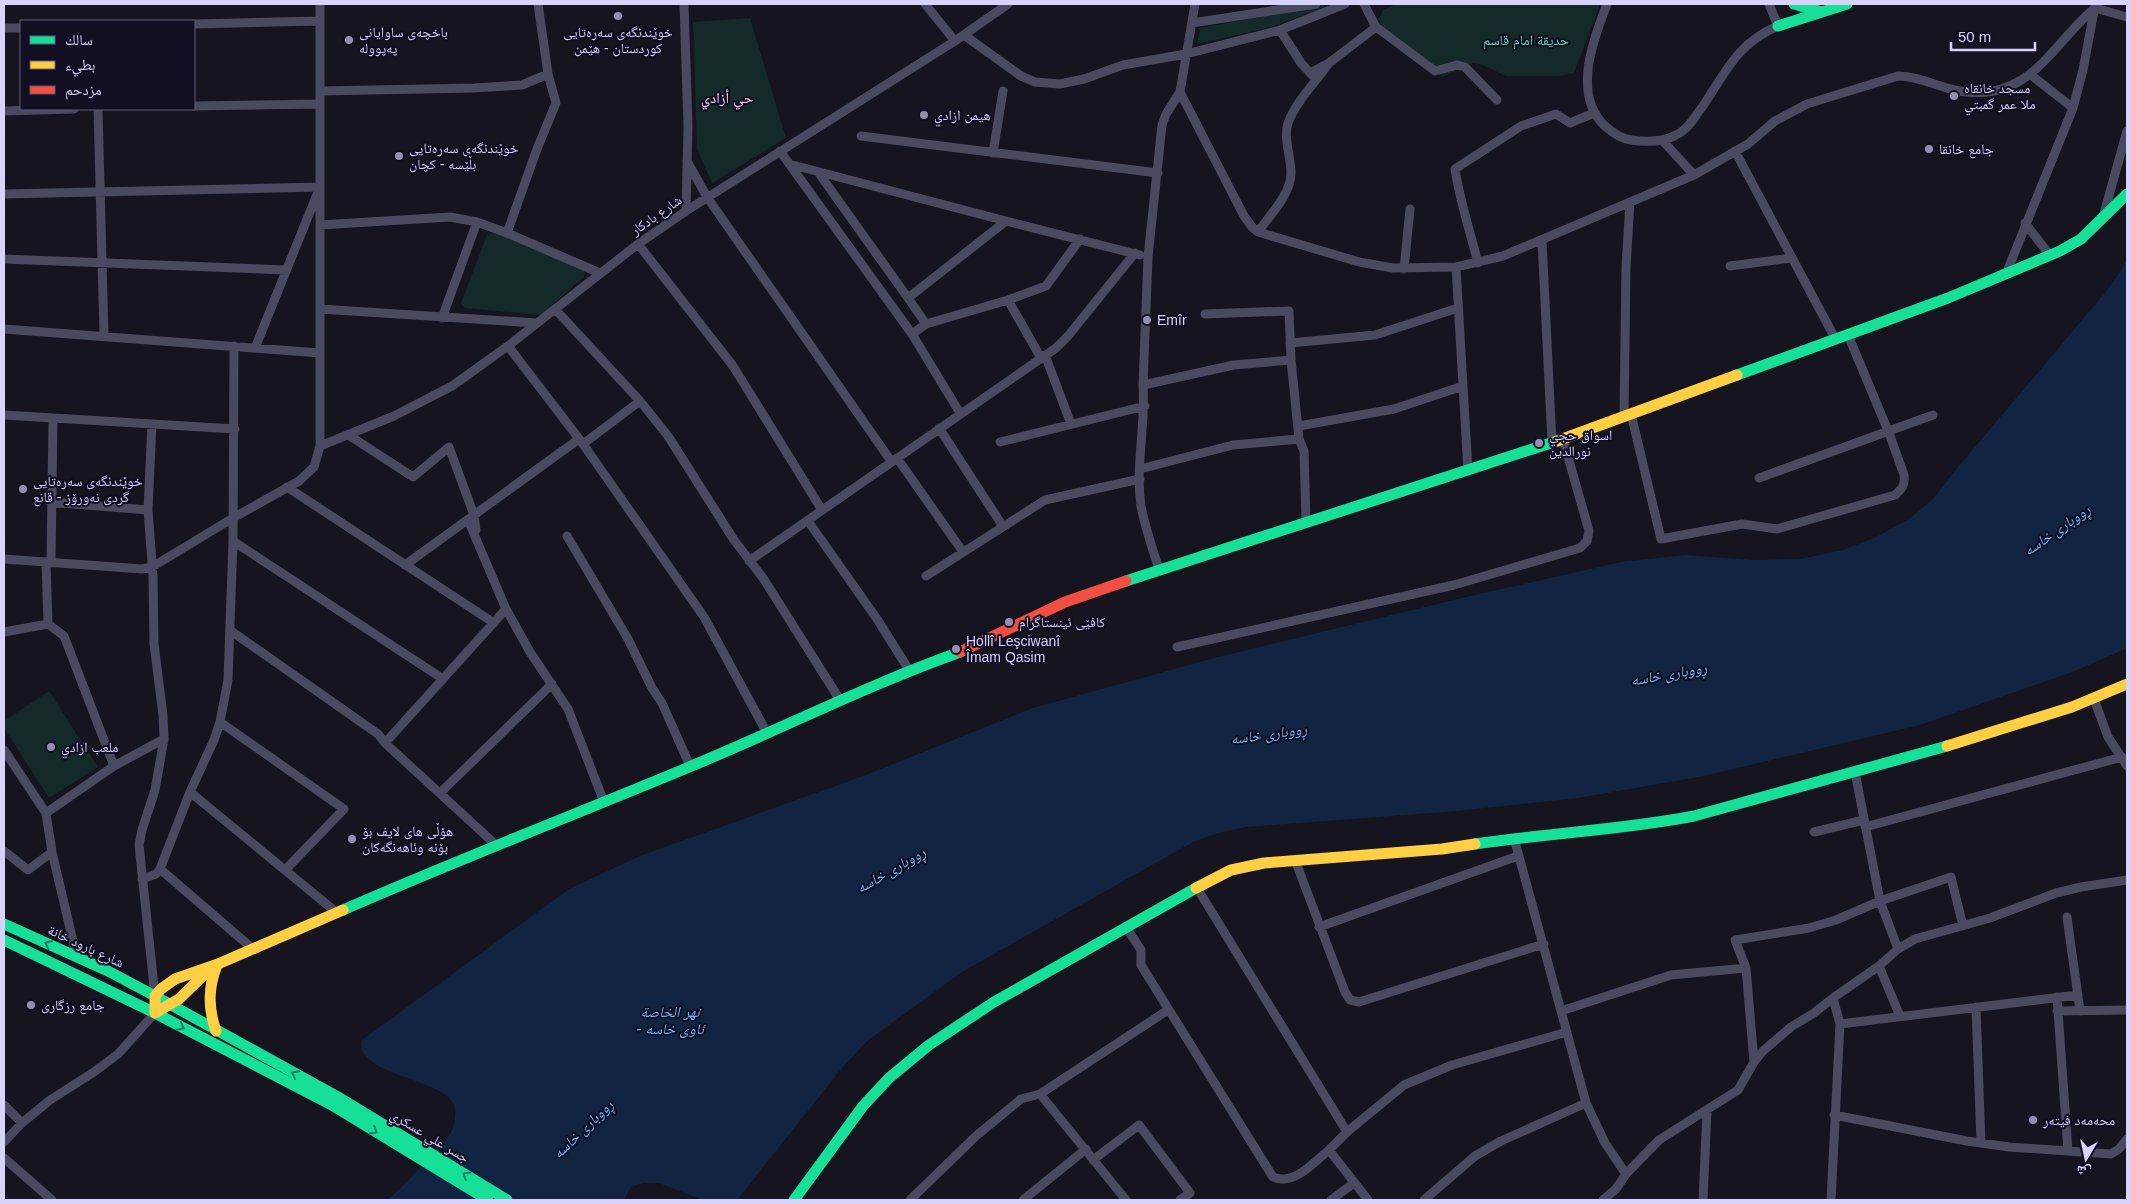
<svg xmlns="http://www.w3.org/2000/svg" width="2131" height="1204" font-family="Arial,'Noto Naskh Arabic',sans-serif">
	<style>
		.green { fill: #132a29 }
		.water { fill: #112442 }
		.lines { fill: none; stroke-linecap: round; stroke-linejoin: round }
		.street { stroke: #49495f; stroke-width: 9 }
		.fast { stroke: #16e098; stroke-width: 11 }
		.slow { stroke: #ffcf43; stroke-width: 11 }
		.jam { stroke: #f24e42; stroke-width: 11 }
		.oneway { stroke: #148263 }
		.poi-dot { fill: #9390af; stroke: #120f23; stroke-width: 2 }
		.labels { text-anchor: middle; stroke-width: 4; stroke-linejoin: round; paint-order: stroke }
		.poi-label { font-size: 14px; fill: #d7d3fd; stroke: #120f23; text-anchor: start }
		.park-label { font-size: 14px; fill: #62dab8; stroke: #120f23 }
		.street-label { font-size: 14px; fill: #d7d3fd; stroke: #120f23 }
		.neighbourhood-label { font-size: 15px; fill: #fdd5f0; stroke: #120f23 }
		.water-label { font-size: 15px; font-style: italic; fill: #66baf8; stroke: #120f23 }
	</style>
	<rect width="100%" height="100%" fill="#16141e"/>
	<path class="green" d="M 1396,4 L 1600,4 L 1574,73 L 1559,76 L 1506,76 L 1483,65 L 1472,63 L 1442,77 C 1420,68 1387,43 1379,20 L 1383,10 Z
		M 1324,5 L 1325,7 L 1268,28 L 1197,44 L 1200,28 Z
		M 750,18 L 786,138 L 712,183 L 697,149 L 693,22 Z
		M 492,233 L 499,234 L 585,271 L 584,277 L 541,315 L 465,308 L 461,303 L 487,235 Z
		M 49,691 L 98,767 L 49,798 L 4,728 L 4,721 Z"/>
	<path class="water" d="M 2127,259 L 2127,648 L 2075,671 L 1920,725 L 1699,777 L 1578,798 L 1457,811 L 1246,827 L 1218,833 L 1193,842 L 962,972 L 867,1041 L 842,1068 L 737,1200 L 703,1200 L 659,1183 L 643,1183 L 631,1187 L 624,1200 L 387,1200 C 404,1186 418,1170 432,1154 C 438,1147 446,1141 450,1134 C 454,1129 456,1114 455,1108 C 450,1078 352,1076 362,1040 L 569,889 L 640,856 L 866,775 L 1033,708 L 1218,657 L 1466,597 L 1621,562 L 1686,555 L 1753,560 L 1800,559 L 1843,550 L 1876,537 L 1909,519 L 1933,499 L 1959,466 L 2104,294 L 2121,271 Z"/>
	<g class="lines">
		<path class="street" d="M 684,4 L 688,126 L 686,211
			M 925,4 L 955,41
			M 1364,4 L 1376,27 L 1435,71 L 1457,65 L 1465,67 L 1497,100
			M 1607,4 C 1593,40 1572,95 1605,126 C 1613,133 1621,139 1631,140 C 1645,142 1664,142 1676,135 C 1687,130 1693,120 1700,110 C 1725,75 1735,44 1778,26 L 1769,4
			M 1192,23 L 1316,4
			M 194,24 L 320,21
			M 4,28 L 21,28
			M 1280,30 L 1301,63 L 1313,76
			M 964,35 L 1021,76 L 1035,82 L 1060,84 L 1084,79 L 1123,65 L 1186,54 L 1280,30 L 1345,4
			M 1310,73 L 1329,63 L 1376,27
			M 2031,75 L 2073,108
			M 320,91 L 474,88 L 522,85 L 548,74
			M 1180,92 L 1244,216 L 1252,227 L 1258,232 L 1359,262 L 1393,268 L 1456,267 L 1503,256 L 1694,175 L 1748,144 L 1775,121 L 1807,104 L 1898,76 C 1922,76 1943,90 1966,92 C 2032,99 2052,44 2095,8 L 2127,17
			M 194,106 L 320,104
			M 98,109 L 104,336
			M 4,111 L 74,109
			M 861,136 L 1158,173
			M 1662,140 L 1694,175
			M 780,151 L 912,334 L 960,413
			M 1735,151 L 1836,340
			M 993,153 L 1003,91
			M 687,161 L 707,197 L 891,461
			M 789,164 L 1006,221 L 1140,255
			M 818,172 L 908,298 L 1006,221
			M 4,194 L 320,187 L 255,348
			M 2103,217 L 2127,131
			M 2025,223 L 2049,254
			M 320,225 L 450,217 L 477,222 L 507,233 L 600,273
			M 1258,232 C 1270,215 1291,194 1291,173 C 1291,156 1283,139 1288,123 C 1296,101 1316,82 1329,63
			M 507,233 L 537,149 L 556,103 L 548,74 L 538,4
			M 1542,241 L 1552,443
			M 638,244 L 733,366 L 822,510
			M 4,259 L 286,270
			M 1478,263 C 1470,231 1460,202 1455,169 L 1521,126 L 1556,114 L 1570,123 L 1594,113
			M 1730,266 L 1792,258
			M 1456,267 L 1468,471
			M 1404,269 L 1410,209
			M 2006,274 L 2073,108 L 2083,70 L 2095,6
			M 908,298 L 926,324
			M 1008,300 L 1041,358
			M 320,309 L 537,323
			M 555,309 L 640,401 L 668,436 L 734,540 L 763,578 L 840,700
			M 442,318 L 477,222
			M 4,329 L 320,353
			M 912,334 L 926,324 L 1008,300 L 1046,286 L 1080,239
			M 1290,343 L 1375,335 L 1458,308
			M 508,346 L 583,444 L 704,617 L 767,733
			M 1045,355 L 1071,424
			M 1143,385 L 1234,365 L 1291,360
			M 1631,414 L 1661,539 L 1742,524 L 1777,529 L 1895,495 C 1903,488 1905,485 1904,475 L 1889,433 L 1848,335
			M 4,415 L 235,429
			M 1624,416 L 1626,267 L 1630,202
			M 152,424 L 148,510 L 153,576 L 154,644 L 163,715 L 164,739 L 155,790 L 142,830 L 139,845 L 155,996
			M 1299,426 L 1394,409 L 1463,386
			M 939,428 L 1002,525
			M 350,436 L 413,477 L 449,447 L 474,515 L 476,530
			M 1299,439 L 1304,451 L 1306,522
			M 1000,442 L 1145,406
			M 583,444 L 640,401
			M 320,446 L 394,416 L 452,386 L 508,346 L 638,244 L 686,211 L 955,41 L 1008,4
			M 897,458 L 963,552
			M 1140,469 L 1233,445 L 1299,439 L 1291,360 L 1289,311 L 1205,314
			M 1759,478 L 1933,415
			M 287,487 L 494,623
			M 50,502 L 148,510
			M 468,520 L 506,609 L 530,652 L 568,709 L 604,802
			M 808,521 L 877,619 L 909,670
			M 567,536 L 628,639 L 652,688 L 662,703 L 690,766
			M 233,541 L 443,679
			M 4,559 L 142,569 L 152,567 L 233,518 L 299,481 L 314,467 L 320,446 L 320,4
			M 749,561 L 1056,348 L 1068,336 L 1135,253
			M 46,562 L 48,624
			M 51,563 L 53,418
			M 405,565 L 579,439
			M 1159,569 C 1152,548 1145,527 1141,506 C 1135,466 1146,425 1143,385 L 1148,257 L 1162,125 L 1166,114 L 1180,92 L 1195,4
			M 926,576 L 1045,500 L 1140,479
			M 231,631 L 378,734 L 385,743 L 495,844
			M 4,632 L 48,624 L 64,636 L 114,766
			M 1177,647 L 1454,585 L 1580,548 L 1587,541 L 1589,531 L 1563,439
			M 2094,699 L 2108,737 L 2127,766
			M 220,722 L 344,809 L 285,870
			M 385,743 L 506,609
			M 4,750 L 46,813 L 52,852 L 77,958
			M 1855,772 L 1880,901 L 1898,949
			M 190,792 L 336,912
			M 440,793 L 552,684
			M 46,813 L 114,766 L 164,739
			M 1865,827 L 2122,757
			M 1814,832 L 1864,820
			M 1514,838 L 1586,1103 L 1605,1143 L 1626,1174
			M 4,851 L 28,870 L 52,852
			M 1295,860 L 1345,992 L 1350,1000 L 1359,1002 L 1544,944
			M 160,869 L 253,949
			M 142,879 L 156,874 L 160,869 L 190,792 L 214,740 L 220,722 L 228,680 L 233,541 L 234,346
			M 1197,888 L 1347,1132
			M 2067,917 L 2080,1011
			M 1126,927 L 1141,950 L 1141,965 L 1273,1177 C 1294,1186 1313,1163 1329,1150 L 1368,1200
			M 1319,927 L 1518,856
			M 1879,966 L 1900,1016
			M 2057,997 L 2068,1151
			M 1833,998 L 1879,966 L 1898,949 L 1915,939 L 1990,918 L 2056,893 L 2081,887 L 2127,880
			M 1976,1007 L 1981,1143
			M 1561,1011 L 1671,975 L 1746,968
			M 2057,1011 L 2127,1010
			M 1754,1062 L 1746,968 L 1735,940 L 1809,928 L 1836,920 L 1880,901 L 1951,877 L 1963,926
			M 1040,1094 L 1126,1200
			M 4,1105 L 22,1123
			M 1834,1115 L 1967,1141 L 2009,1147 L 2111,1154 L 2119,1149 L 2127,1139
			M 4,1142 L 22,1123 L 50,1100 L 94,1072 L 118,1054 L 155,1013
			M 1329,1150 L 1347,1132 L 1404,1085 L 1452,1065 L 1567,1032
			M 4,1158 L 52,1200
			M 1093,1160 L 1139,1125 L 1190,1193 L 1180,1200
			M 910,1200 L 976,1136 L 1021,1099 L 1040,1094 L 1168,1010
			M 1023,1200 L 1086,1149
			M 1331,1200 L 1354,1183
			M 1424,1200 L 1475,1156 L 1501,1141 L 1586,1103
			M 1603,1200 L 1616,1189 L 1626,1174 L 1659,1140 L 1738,1090 L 1754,1062 L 1763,1051 L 1791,1027 L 1814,1013 L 1833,998 L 1840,1024 L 2078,995
			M 1703,1200 L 1707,1110
			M 1831,1200 L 1840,1024"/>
		<path class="fast" d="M 1794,4 L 1822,12
			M 1778,26 L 1847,4
			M 1737,375 L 1948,298 L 2060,251 L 2081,239 L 2127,194
			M 1126,581 L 1557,441
			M 1475,844 C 1548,833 1622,830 1694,816 L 1947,746
			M 343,910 C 455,861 569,817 682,770 C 775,732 865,686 960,652
			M 4,924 L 108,971 L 155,996 L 338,1097 L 507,1200
			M 4,940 L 155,1013 L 332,1105 L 488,1200
			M 794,1200 L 863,1106 L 889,1078 L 929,1045 L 994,1002 L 1196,888"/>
		<path class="slow" d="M 1557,441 L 1737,375
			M 1947,746 L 2072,707 L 2127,684
			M 1196,888 L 1231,870 L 1264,863 L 1442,849 L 1475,844
			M 213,966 L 179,999 L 155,1013 L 155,996 L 161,989 L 175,979 L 218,964 L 343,910
			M 216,1031 C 208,1008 208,988 217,965"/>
		<path class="jam" d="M 960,652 L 1065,602 L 1126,581"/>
	</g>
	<defs><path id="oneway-chevron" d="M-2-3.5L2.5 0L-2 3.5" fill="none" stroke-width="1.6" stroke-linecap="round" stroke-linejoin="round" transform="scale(1.25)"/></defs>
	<g class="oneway">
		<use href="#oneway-chevron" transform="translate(48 944) rotate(-156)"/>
		<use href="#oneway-chevron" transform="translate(181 1027) rotate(28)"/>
		<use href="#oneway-chevron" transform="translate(295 1074) rotate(-152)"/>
		<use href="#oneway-chevron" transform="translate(374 1131) rotate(31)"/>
		<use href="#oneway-chevron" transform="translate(466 1175) rotate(-149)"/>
	</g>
	<g class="poi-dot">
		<circle cx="618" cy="16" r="5"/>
		<circle cx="349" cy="40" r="5"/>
		<circle cx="1954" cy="96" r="5"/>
		<circle cx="924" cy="115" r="5"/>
		<circle cx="1929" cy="149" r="5"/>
		<circle cx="399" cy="156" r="5"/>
		<circle cx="1147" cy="320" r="5"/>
		<circle cx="1539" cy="443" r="5"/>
		<circle cx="23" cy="489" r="5"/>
		<circle cx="1009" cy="622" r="5"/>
		<circle cx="956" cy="649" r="5"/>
		<circle cx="51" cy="747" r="5"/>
		<circle cx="352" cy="839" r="5"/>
		<circle cx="31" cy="1005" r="5"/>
		<circle cx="2033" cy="1120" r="5"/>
	</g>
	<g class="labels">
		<g class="poi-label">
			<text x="359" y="37">باخچەی ساوایانی<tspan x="359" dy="16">پەپوولە</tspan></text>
			<text x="618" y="37" text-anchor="middle">خوێندنگەی سەرەتایی<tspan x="618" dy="16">کوردستان - هێمن</tspan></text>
			<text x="1964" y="93">مسجد خانقاه<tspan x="1964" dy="16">ملا عمر گمبتي</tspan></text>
			<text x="934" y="120">هيمن ازادي</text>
			<text x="409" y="153">خوێندنگەی سەرەتایی<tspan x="409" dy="16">بڵێسە - کچان</tspan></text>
			<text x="1939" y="154">جامع خانقا</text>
			<text x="1157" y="325">Emîr</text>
			<text x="1549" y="440">اسواق حجي<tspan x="1549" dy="16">نورالدين</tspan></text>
			<text x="33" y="486">خوێندنگەی سەرەتایی<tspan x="33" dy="16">گردی نەورۆز - قانع</tspan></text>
			<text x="1019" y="627">کافێی ئینستاگرام</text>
			<text x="966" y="646">Hollî Leşciwanî<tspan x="966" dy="16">Îmam Qasim</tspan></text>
			<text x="61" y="752">ملعب ازادي</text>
			<text x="362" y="836">هۆڵی های لایف بۆ<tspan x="362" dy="16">بۆنە وئاهەنگەکان</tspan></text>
			<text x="41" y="1010">جامع رزگاری</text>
			<text x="2043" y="1125">محەمەد فیتەر</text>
		</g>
		<g class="park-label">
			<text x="1526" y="45">حديقة امام قاسم</text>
		</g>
		<g class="street-label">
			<text transform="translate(656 215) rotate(-35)" y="5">شارع بادكار</text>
			<text transform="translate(86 946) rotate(25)" y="5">شارع بارود خانة</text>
			<text transform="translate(430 1136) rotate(31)" y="5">جسر علي عسكري</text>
		</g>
		<g class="neighbourhood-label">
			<text x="727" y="103">حي أزادي</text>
		</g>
		<g class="water-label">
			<text transform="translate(2057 530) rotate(-35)" y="5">ڕووباری خاسە</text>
			<text transform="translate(1669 674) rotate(-10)" y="5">ڕووباری خاسە</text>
			<text transform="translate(1269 734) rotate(-8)" y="5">ڕووباری خاسە</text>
			<text transform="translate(891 870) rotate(-30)" y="5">ڕووباری خاسە</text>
			<text x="670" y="1017">نهر الخاصة<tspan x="670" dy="17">- ئاوی خاسە</tspan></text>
			<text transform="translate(583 1129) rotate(-44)" y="5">ڕووباری خاسە</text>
		</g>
	</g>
	<rect width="2131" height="1204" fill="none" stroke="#d7d3fd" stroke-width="10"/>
	<rect x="20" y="20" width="175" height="90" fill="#120f23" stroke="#615d7a"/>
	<rect x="30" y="36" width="25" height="8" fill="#16e098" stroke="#615d7a"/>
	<text x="65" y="45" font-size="15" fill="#d7d3fd">سالك</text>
	<rect x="30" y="61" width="25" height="8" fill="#ffcf43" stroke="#615d7a"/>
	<text x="65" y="70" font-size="15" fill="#d7d3fd">بطيء</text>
	<rect x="30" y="86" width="25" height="8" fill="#f24e42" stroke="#615d7a"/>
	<text x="65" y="95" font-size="15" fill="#d7d3fd">مزدحم</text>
	<g transform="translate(2086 1159) rotate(189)" stroke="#120f23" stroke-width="4" paint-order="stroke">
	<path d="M0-4L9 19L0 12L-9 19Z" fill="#d7d3fd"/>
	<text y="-8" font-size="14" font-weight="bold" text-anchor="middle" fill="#d7d3fd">ش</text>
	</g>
	<path d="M1951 42v8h84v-8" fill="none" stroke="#d7d3fd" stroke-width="2.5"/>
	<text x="1958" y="42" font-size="15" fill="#d7d3fd" stroke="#120f23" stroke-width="4" paint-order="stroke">50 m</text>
</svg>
